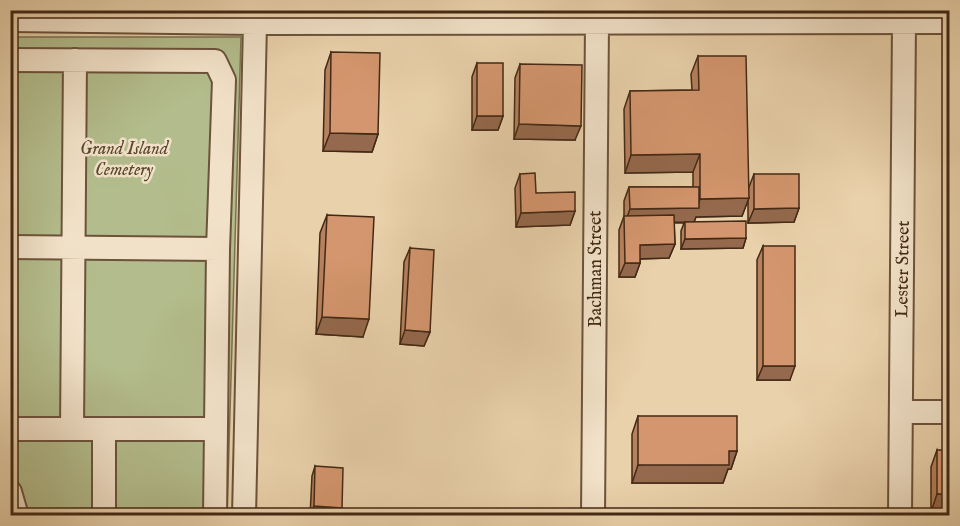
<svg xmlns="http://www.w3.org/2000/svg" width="960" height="526" font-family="'IM FELL English',serif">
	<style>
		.green { fill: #b3bc8c; stroke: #7b7250; stroke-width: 1.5 }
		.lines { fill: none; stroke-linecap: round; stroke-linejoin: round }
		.minor-casing { stroke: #6c533a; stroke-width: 26 }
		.minor { stroke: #f1e1c8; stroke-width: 22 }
		.wall { fill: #b6815f; stroke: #432915; stroke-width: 1.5 }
		.shaded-wall { fill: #94694d; stroke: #432915; stroke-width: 1.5 }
		.building { fill: #d4966e; stroke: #432915; stroke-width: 1.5 }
		.labels { text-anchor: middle; stroke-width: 5; stroke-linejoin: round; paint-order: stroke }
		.park-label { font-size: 18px; font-style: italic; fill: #59462d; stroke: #f1e1c8 }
		.street-label { font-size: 18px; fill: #432915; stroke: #f1e1c8 }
	</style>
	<rect width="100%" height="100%" fill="#e9d1ab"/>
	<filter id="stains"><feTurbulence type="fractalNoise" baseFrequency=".00333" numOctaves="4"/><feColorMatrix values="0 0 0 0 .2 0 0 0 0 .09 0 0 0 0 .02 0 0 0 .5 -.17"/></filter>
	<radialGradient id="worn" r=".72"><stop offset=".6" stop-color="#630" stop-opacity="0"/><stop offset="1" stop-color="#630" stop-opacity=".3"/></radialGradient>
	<path class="green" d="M 11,37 L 241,37 L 227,515 L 11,516 Z"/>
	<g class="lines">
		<g class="minor-casing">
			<path id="minor" d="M 10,20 L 255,23 L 950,22
				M 10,60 L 215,61 L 224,80 L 218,249 L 215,516
				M 10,247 L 218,249
				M 901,412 L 950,412
				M 10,429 L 216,429
				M 72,429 L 75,60
				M 104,429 L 104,516
				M 10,492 L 17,516
				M 244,516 L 255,23
				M 593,516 L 597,22
				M 900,516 L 904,22"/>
		</g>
		<use href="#minor" class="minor"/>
	</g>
	<path class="wall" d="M 331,52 L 378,134 L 372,152 L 323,151 L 325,70 Z
		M 698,56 L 749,187 L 754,174 L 799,208 L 794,222 L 748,223 L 748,200 L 742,216 L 696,217 L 694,222 L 746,238 L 743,248 L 681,249 L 681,231 L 684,223 L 674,223 L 675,244 L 669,258 L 640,259 L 640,263 L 635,277 L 619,277 L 619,230 L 624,216 L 624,201 L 629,187 L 693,187 L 693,172 L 625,173 L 624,109 L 630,91 L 692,90 L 691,74 Z
		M 477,63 L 503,116 L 498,130 L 472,130 L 472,77 Z
		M 520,64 L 575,140 L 514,139 L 515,78 Z
		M 520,174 L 536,193 L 575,211 L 570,225 L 516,227 L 515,188 Z
		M 327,215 L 363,337 L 316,334 L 320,233 Z
		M 763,246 L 790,380 L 757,380 L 757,260 Z
		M 410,248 L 430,332 L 424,346 L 400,344 L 404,262 Z
		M 638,416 L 737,451 L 731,469 L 728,469 L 723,483 L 632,483 L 632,434 Z
		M 937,450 L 950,512 L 931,512 L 931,467 Z
		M 315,466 L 339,516 L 310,516 L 312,476 Z"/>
	<path class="shaded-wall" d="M 477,116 L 503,116 L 498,130 L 472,130 Z
		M 519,124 L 581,126 L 575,140 L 514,139 Z
		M 330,133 L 378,134 L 372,152 L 323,151 Z
		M 700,154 L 693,172 L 625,173 L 631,155 Z
		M 749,198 L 742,216 L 696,217 L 694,222 L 625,223 L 630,209 L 697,208 L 700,199 Z
		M 799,208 L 794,222 L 748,223 L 754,209 Z
		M 575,211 L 570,225 L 516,227 L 521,213 Z
		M 746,238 L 743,248 L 681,249 L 685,239 Z
		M 675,244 L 669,258 L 635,259 L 640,245 Z
		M 625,263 L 640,263 L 635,277 L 619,277 Z
		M 322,317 L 369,319 L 363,337 L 316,334 Z
		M 405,330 L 430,332 L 424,346 L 400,344 Z
		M 763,366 L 795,366 L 790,380 L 757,380 Z
		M 729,451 L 737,451 L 731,469 L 728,469 L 723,483 L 632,483 L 638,465 Z
		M 937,494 L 950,494 L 950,512 L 931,512 Z
		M 314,506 L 342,508 L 339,516 L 310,516 Z"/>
	<path class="building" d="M 331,52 L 380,53 L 378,134 L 330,133 Z
		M 698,56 L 746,56 L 749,198 L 700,199 L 700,154 L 631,155 L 630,91 L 699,90 Z
		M 477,63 L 503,63 L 503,116 L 477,116 Z
		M 520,64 L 582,65 L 581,126 L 519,124 Z
		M 535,173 L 536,193 L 575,192 L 575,211 L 521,213 L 520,174 Z
		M 754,174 L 799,174 L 799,208 L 754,209 Z
		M 629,187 L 699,187 L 699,208 L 630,209 Z
		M 327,215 L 374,217 L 369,319 L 322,317 Z
		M 674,215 L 675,244 L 640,245 L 640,263 L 625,263 L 624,216 Z
		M 746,221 L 746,238 L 685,239 L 685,222 Z
		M 763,246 L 795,246 L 795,366 L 763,366 Z
		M 410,248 L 434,250 L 430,332 L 405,330 Z
		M 638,416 L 737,416 L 737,451 L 729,451 L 729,465 L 638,465 Z
		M 937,450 L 950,450 L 950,494 L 937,494 Z
		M 315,466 L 343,468 L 342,508 L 314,506 Z"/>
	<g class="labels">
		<g class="park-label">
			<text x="124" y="154">Grand Island<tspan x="124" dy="21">Cemetery</tspan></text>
		</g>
		<g class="street-label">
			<text transform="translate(595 269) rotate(-90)" y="6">Bachman Street</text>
			<text transform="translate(902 269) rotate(-89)" y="6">Lester Street</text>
		</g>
	</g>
	<rect width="960" height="526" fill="none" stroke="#e9d1ab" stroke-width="36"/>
	<rect x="12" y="12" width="936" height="502" fill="none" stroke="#432915" stroke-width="3"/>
	<rect x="18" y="18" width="924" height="490" fill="none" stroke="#432915" stroke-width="1.5"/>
	<rect width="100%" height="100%" filter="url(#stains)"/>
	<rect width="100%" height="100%" fill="url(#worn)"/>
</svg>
